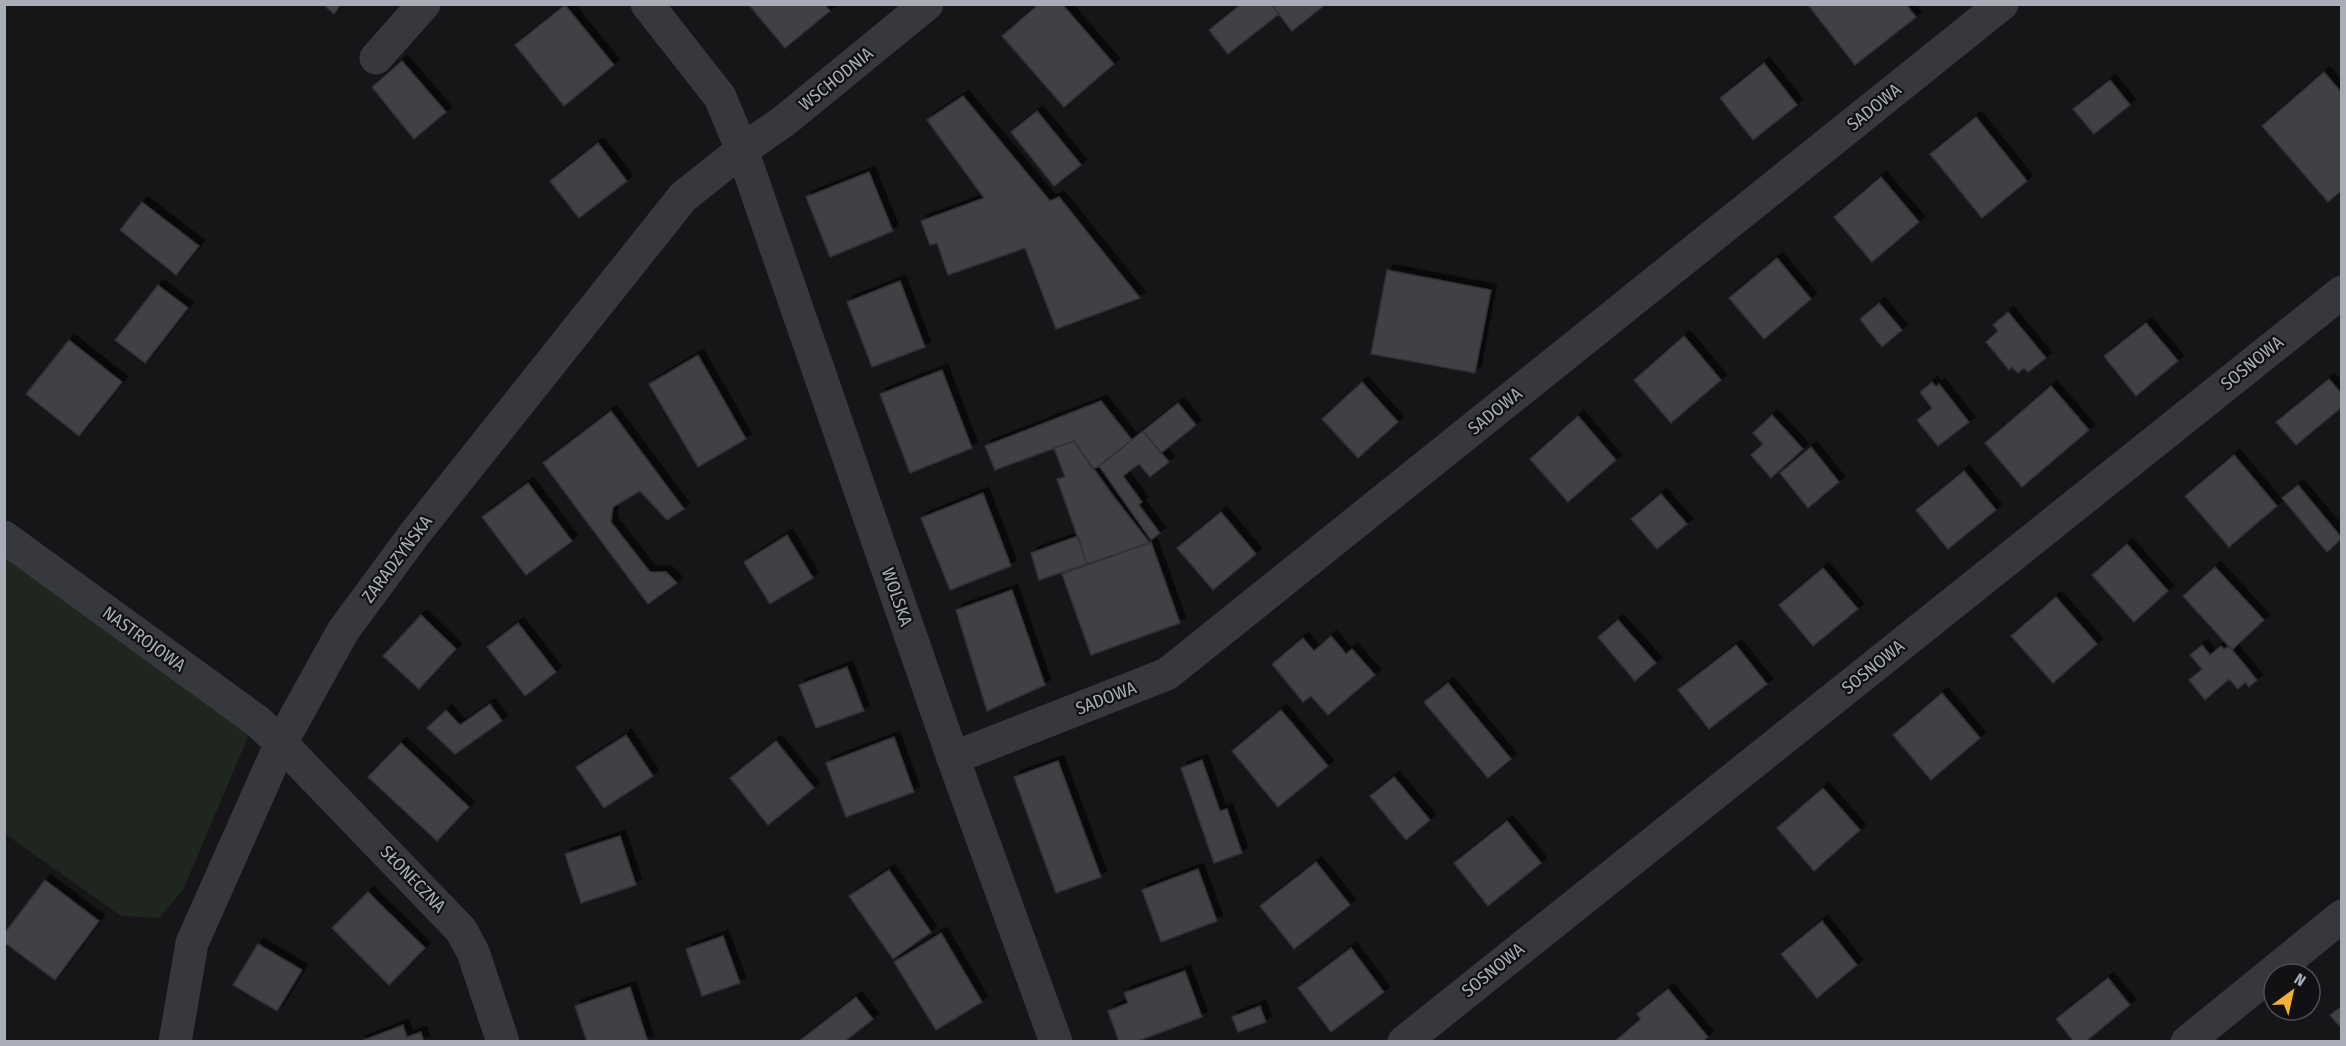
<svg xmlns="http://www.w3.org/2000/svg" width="2346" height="1046" font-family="'Fira Sans Condensed',sans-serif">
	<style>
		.green { fill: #1e261f }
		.building { fill: #404145; stroke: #303034; stroke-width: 1.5; filter: url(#shadow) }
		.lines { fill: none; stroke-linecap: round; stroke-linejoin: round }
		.minor { stroke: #37383d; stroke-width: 33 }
		.tertiary { stroke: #37383d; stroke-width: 33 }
		.labels { text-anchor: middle; stroke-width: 4.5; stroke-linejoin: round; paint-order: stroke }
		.street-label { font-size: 18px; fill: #a8adb8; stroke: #111113 }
	</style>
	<defs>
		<filter id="shadow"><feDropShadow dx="5.5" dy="-5.5" stdDeviation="0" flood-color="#0009"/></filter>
	</defs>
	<rect width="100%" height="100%" fill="#161618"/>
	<path class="green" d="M 5,555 L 250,732 L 183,890 L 159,918 L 121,916 L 5,834 Z"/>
	<path class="building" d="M 323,4 L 341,4 L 334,14 Z
		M 748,4 L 824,4 L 830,11 L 785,48 Z
		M 1039,4 L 1062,4 L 1114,64 L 1064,107 L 1002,36 Z
		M 1241,4 L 1271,4 L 1279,14 L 1228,54 L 1209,30 Z
		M 1271,4 L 1326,4 L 1292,31 Z
		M 1906,4 L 1916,17 L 1855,65 L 1808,5 Z
		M 565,5 L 614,65 L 564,106 L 515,45 Z
		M 402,61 L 446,112 L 414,139 L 372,87 Z
		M 1764,63 L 1797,105 L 1753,140 L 1720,98 Z
		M 2324,72 L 2342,93 L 2342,190 L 2328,202 L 2262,126 Z
		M 2110,80 L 2130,105 L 2094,134 L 2073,109 Z
		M 963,96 L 1050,201 L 1059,197 L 1140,298 L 1056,329 L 1025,248 L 948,275 L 937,243 L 930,245 L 921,221 L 984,198 L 927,120 Z
		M 1037,111 L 1081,165 L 1054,186 L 1011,132 Z
		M 1976,117 L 2027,181 L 1982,218 L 1930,154 Z
		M 598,143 L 627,181 L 579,218 L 550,181 Z
		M 869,172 L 893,231 L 830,257 L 806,197 Z
		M 1881,177 L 1919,222 L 1872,262 L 1834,217 Z
		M 142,202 L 199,246 L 176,275 L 120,230 Z
		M 1777,258 L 1811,299 L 1764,339 L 1729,298 Z
		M 1387,270 L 1491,290 L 1475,373 L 1371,354 Z
		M 900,281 L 925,347 L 872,367 L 847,302 Z
		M 158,285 L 188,308 L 145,363 L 115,340 Z
		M 1879,303 L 1902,330 L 1882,347 L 1860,319 Z
		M 2008,312 L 2046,358 L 2028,372 L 2024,368 L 2018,373 L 2012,367 L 2009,370 L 1986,342 L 1998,331 L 1993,325 Z
		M 2146,323 L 2178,361 L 2136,396 L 2104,356 Z
		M 1684,336 L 1721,380 L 1671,423 L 1634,380 Z
		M 69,340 L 122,382 L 79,436 L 26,394 Z
		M 698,355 L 746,439 L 698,467 L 649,384 Z
		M 942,370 L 972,448 L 910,473 L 880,394 Z
		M 2329,379 L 2342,394 L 2342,407 L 2296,445 L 2276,422 Z
		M 1362,382 L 1398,422 L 1358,458 L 1322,419 Z
		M 1932,382 L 1936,387 L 1939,384 L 1969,422 L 1938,446 L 1917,420 L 1932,408 L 1920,392 Z
		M 2051,386 L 2089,430 L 2022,487 L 1985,443 Z
		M 1101,401 L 1132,440 L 1099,466 L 1093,469 L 1074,441 L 995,470 L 985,446 Z
		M 1178,403 L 1196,425 L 1161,453 L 1143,431 Z
		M 611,411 L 684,509 L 667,520 L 640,491 L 613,507 L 611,522 L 650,572 L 666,572 L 677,583 L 648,604 L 543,463 Z
		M 1772,415 L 1803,449 L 1771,478 L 1751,455 L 1763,444 L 1753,433 Z
		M 1578,416 L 1616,460 L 1568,502 L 1530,459 Z
		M 1143,431 L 1169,462 L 1150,477 L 1139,464 L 1123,476 L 1142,502 L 1139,505 L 1160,533 L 1151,540 L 1099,466 Z
		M 1074,441 L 1114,497 L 1150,543 L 1087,564 L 1057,479 L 1065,477 L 1054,448 Z
		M 1811,447 L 1839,482 L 1808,508 L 1780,473 Z
		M 2234,455 L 2277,506 L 2229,547 L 2185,496 Z
		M 1964,471 L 1996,510 L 1948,549 L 1916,510 Z
		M 528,483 L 572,541 L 526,575 L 482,517 Z
		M 2298,485 L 2342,538 L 2327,552 L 2282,498 Z
		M 983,493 L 1011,566 L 950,590 L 921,518 Z
		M 1661,494 L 1687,524 L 1657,549 L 1631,519 Z
		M 1221,512 L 1256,554 L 1213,590 L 1177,548 Z
		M 787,535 L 813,578 L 770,604 L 744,562 Z
		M 1078,536 L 1087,564 L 1039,580 L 1031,553 Z
		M 1151,542 L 1180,623 L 1091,655 L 1062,574 Z
		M 2127,544 L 2168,591 L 2134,622 L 2092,575 Z
		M 2215,567 L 2264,620 L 2232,650 L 2183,596 Z
		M 1823,568 L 1858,609 L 1813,646 L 1779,605 Z
		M 1012,590 L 1045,685 L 987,711 L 956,610 Z
		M 2056,597 L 2097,644 L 2053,683 L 2011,636 Z
		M 421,615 L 456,649 L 419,689 L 383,656 Z
		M 1618,620 L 1656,663 L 1635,681 L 1598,637 Z
		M 518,623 L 556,672 L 525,696 L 487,647 Z
		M 1331,636 L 1346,654 L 1352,649 L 1375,675 L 1328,715 L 1311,696 L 1303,702 L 1272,664 L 1303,638 L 1314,651 Z
		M 1736,645 L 1767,684 L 1709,729 L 1678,690 Z
		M 2202,645 L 2210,655 L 2221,646 L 2224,649 L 2229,646 L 2257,680 L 2249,687 L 2245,682 L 2238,689 L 2229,679 L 2205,700 L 2189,680 L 2202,669 L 2190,655 Z
		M 847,667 L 864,711 L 816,728 L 799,685 Z
		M 1448,683 L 1511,759 L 1488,778 L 1424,702 Z
		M 1942,693 L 1980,738 L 1931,780 L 1893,735 Z
		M 490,704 L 502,721 L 455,754 L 427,728 L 446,710 L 460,725 Z
		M 1281,710 L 1328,766 L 1278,807 L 1232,751 Z
		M 626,735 L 653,776 L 604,808 L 576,767 Z
		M 894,737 L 914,792 L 846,817 L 826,763 Z
		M 776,741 L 814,788 L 768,825 L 730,778 Z
		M 401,743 L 469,807 L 437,841 L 368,777 Z
		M 1202,760 L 1220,811 L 1227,809 L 1242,853 L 1214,863 L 1181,768 Z
		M 1058,761 L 1101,877 L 1056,893 L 1014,777 Z
		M 1394,777 L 1430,820 L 1406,840 L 1370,796 Z
		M 1823,788 L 1860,830 L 1814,871 L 1777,828 Z
		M 1507,821 L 1541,863 L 1488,906 L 1454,863 Z
		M 620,836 L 636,885 L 581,903 L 565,854 Z
		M 1316,862 L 1350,905 L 1294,949 L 1260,906 Z
		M 1198,869 L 1217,921 L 1161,942 L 1142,890 Z
		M 889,870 L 931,932 L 893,959 L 849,896 Z
		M 45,880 L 99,921 L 55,980 L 4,942 L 4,934 Z
		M 368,892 L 425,948 L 389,985 L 332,928 Z
		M 1822,921 L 1857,965 L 1817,998 L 1781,954 Z
		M 941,933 L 982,1002 L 936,1030 L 894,962 Z
		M 723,936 L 740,983 L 702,996 L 686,949 Z
		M 258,944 L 302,970 L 277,1011 L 233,985 Z
		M 1351,948 L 1384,992 L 1331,1032 L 1298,988 Z
		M 1185,971 L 1202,1017 L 1135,1042 L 1119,1042 L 1108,1011 L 1128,1003 L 1124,993 Z
		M 2108,978 L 2130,1005 L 2085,1042 L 2074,1042 L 2056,1019 Z
		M 630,987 L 648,1042 L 587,1042 L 575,1006 Z
		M 1668,989 L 1708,1037 L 1702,1042 L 1614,1042 L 1641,1019 L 1637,1014 Z
		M 856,997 L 873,1019 L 844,1042 L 798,1042 Z
		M 1260,1006 L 1266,1022 L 1238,1032 L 1232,1017 Z
		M 2342,1006 L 2342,1029 L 2330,1015 Z
		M 403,1025 L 407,1037 L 421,1032 L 424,1042 L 359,1042 Z"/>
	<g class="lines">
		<path class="minor" d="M 376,58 L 424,4
			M 4,537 L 257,721 L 281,743 L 461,930 L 473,952 L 503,1042
			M 953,758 L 1167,674 L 2002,4
			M 175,1042 L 192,943 L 281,743 L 343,631 L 416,532 L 683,197 L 742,150 L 720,97 L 647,4
			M 1404,1042 L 2342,292
			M 2187,1042 L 2342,916"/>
		<path class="tertiary" d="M 927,4 L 784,121 L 742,150 L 953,758 L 1056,1042"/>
	</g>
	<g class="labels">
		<g class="street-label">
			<text transform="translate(836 79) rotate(-39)" y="6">WSCHODNIA</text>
			<text transform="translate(1874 107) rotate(-39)" y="6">SADOWA</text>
			<text transform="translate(2252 363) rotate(-39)" y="6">SOSNOWA</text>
			<text transform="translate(1495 411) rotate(-39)" y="6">SADOWA</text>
			<text transform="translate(397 559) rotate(-53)" y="6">ZARADZYŃSKA</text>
			<text transform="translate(897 597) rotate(71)" y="6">WOLSKA</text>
			<text transform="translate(144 639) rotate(36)" y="6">NASTROJOWA</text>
			<text transform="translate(1873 667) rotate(-39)" y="6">SOSNOWA</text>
			<text transform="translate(1106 698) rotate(-21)" y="6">SADOWA</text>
			<text transform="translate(413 879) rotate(46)" y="6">SŁONECZNA</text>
			<text transform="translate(1493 970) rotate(-39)" y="6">SOSNOWA</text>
		</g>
	</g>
	<rect width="2346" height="1046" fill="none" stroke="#a8adb8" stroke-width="12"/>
	<g transform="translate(2292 992) rotate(33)"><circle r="28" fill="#111113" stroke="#4d4f55" stroke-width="1.5"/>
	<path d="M0-4.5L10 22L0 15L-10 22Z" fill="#f2b134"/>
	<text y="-9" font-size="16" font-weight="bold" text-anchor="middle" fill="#a8adb8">N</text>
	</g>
</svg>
